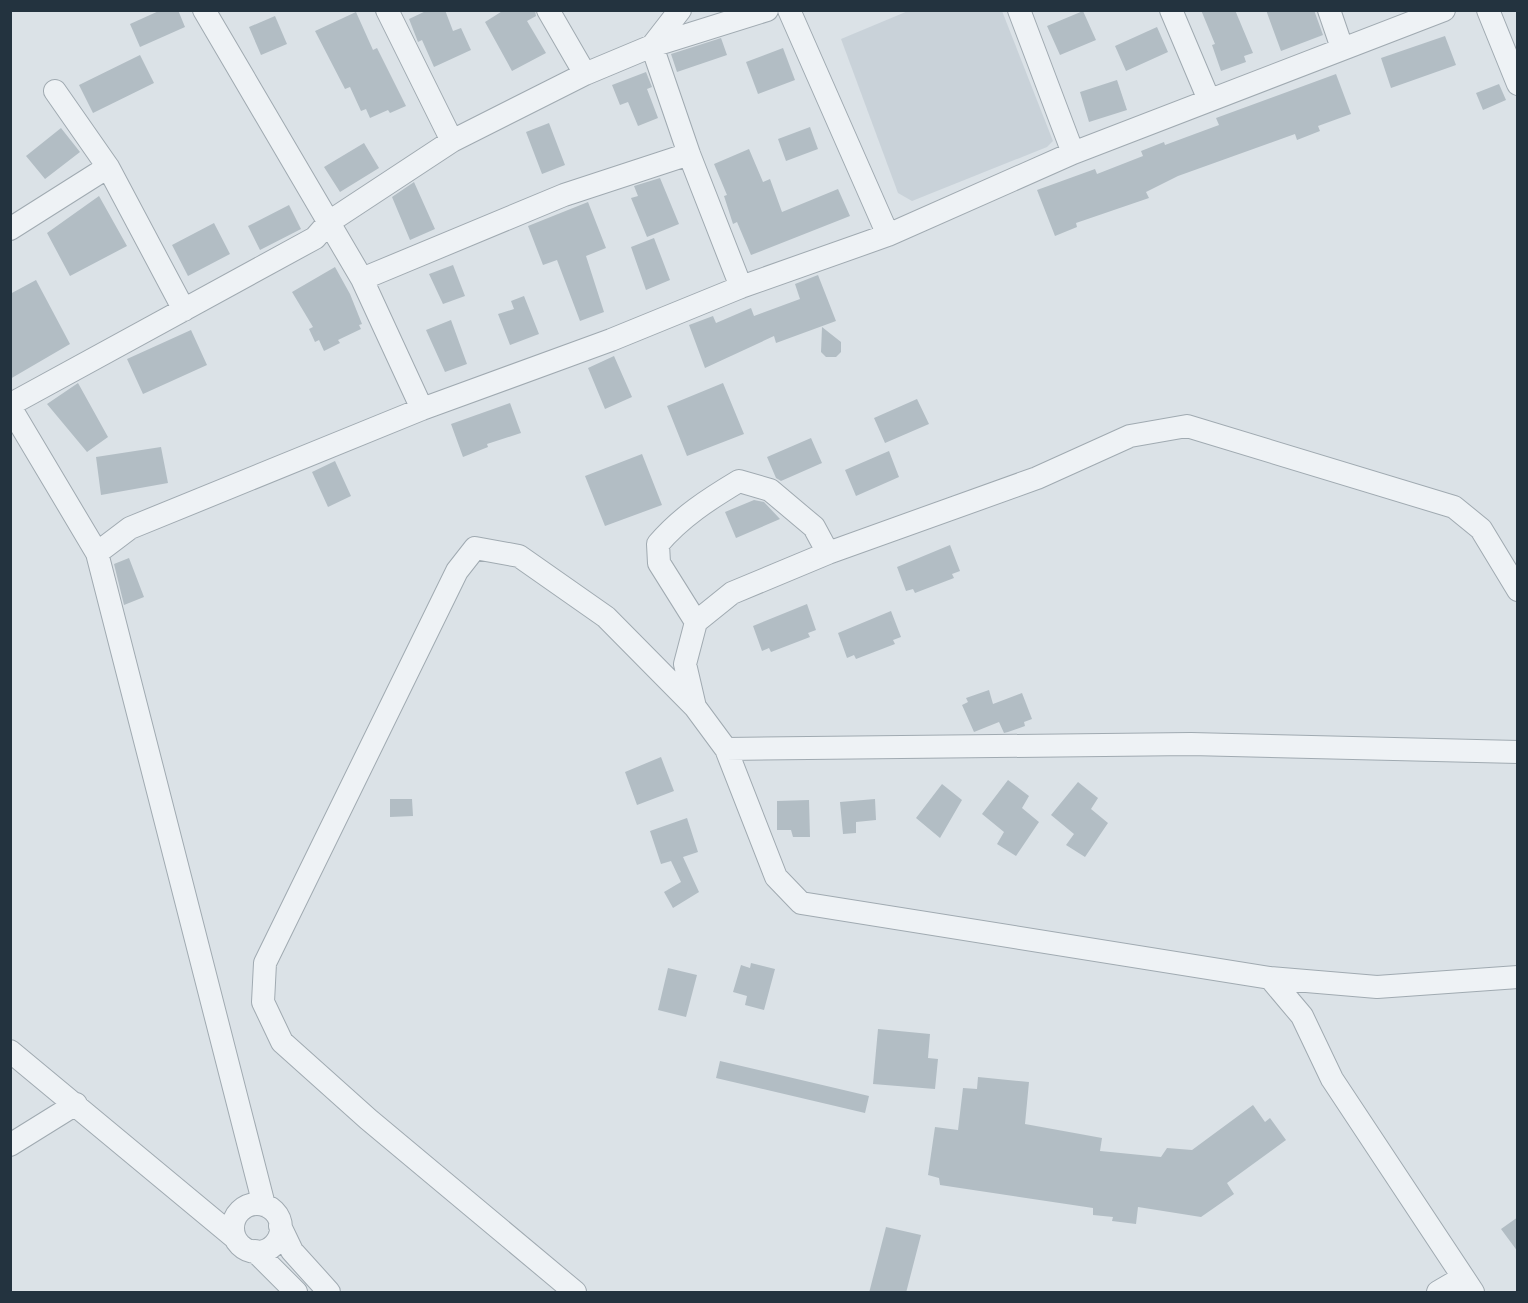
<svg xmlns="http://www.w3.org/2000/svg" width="1528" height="1303" font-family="'Source Sans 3',sans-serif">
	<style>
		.built { fill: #c9d2d9 }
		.building { fill: #b2bdc4 }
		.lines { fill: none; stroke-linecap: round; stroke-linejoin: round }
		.minor-casing { stroke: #a0aab1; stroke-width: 24 }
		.minor { stroke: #eef2f5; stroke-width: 22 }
	</style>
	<rect width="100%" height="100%" fill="#dbe2e7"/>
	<path class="built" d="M 908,11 L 1002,11 L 1053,141 L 1047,147 L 912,201 L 898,193 L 841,39 Z"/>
	<path class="building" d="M 161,10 L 178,10 L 185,27 L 140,47 L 130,24 Z
		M 428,10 L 445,10 L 453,31 L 461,28 L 471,50 L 434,67 L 422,40 L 418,42 L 409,19 Z
		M 504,10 L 535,10 L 536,16 L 527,21 L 546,53 L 512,71 L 485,22 Z
		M 1201,10 L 1235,10 L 1253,53 L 1244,56 L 1246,62 L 1221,71 L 1212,45 L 1215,44 Z
		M 1266,10 L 1314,10 L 1323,35 L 1281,51 Z
		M 1083,11 L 1096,40 L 1060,55 L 1047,26 Z
		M 356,12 L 373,50 L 377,48 L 406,106 L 390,113 L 388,110 L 370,118 L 366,109 L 361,111 L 350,87 L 345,89 L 315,31 Z
		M 275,16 L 287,44 L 261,55 L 249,27 Z
		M 1157,27 L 1168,52 L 1126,71 L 1115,46 Z
		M 1445,36 L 1456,65 L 1391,88 L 1381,58 Z
		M 721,38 L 727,55 L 677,72 L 671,54 Z
		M 783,48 L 795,80 L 758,94 L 746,62 Z
		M 140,55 L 154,83 L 93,113 L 79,85 Z
		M 646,72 L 652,87 L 647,89 L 658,118 L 638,126 L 628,102 L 620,105 L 612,85 Z
		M 1336,74 L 1351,114 L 1318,126 L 1320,131 L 1297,140 L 1295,134 L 1178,176 L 1146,192 L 1149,198 L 1076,223 L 1077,227 L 1055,236 L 1037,190 L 1095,169 L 1097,174 L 1143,156 L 1141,151 L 1164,142 L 1165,145 L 1219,125 L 1216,118 Z
		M 1117,80 L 1127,110 L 1089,122 L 1080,92 Z
		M 1499,84 L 1506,100 L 1483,110 L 1476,93 Z
		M 549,123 L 565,165 L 542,174 L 526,132 Z
		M 810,127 L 818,149 L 786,161 L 778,139 Z
		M 61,128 L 80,152 L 45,179 L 26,156 Z
		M 364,143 L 379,168 L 340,192 L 324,167 Z
		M 749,149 L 763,182 L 770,179 L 782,212 L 838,189 L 850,216 L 751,255 L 737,222 L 733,224 L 724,196 L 727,195 L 714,164 Z
		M 660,178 L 679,224 L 647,237 L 631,198 L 638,196 L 634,186 Z
		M 414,182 L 435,229 L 410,240 L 392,197 Z
		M 99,196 L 127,246 L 70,276 L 47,233 Z
		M 588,202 L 606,248 L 586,256 L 604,312 L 580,321 L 557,260 L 543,265 L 528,226 Z
		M 289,205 L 301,229 L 260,250 L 248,226 Z
		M 214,223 L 230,254 L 188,276 L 172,245 Z
		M 654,238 L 670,280 L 646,290 L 631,247 Z
		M 453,265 L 465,296 L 443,304 L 429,274 Z
		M 335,267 L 350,294 L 362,324 L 359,325 L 361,329 L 338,340 L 340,343 L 324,351 L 319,340 L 315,342 L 309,329 L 313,327 L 292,292 Z
		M 818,275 L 836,321 L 776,343 L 774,336 L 705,368 L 689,325 L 713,316 L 716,323 L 751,308 L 754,316 L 800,299 L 795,284 Z
		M 36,280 L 70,344 L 10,379 L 10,294 Z
		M 524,296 L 539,334 L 510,345 L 498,314 L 514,309 L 511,301 Z
		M 451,320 L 467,364 L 445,372 L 426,330 Z
		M 822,327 L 841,342 L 841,352 L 836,357 L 826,357 L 821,352 Z
		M 191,330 L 207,365 L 143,394 L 127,359 Z
		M 614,356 L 632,397 L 605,409 L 588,368 Z
		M 78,383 L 108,437 L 87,452 L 47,404 Z
		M 723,383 L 744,434 L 687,456 L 667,406 Z
		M 917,399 L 929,424 L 885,443 L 874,418 Z
		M 510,403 L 521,433 L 487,444 L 488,447 L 463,457 L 451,424 Z
		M 811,438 L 822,463 L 781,481 L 776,478 L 767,457 Z
		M 161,447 L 168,483 L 101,495 L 96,457 Z
		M 889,451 L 899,477 L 856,496 L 845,470 Z
		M 642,454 L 662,505 L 605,526 L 585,476 Z
		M 335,461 L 351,496 L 328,507 L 312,472 Z
		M 754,500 L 764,502 L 780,519 L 736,538 L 725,512 Z
		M 950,545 L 960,571 L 952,574 L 954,578 L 915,593 L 913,589 L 906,591 L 897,567 Z
		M 129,558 L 144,597 L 124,605 L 114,564 Z
		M 807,604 L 816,630 L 808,633 L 810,637 L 771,652 L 769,648 L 762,651 L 753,626 Z
		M 891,611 L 901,637 L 893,640 L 895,644 L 856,659 L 854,655 L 847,658 L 838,633 Z
		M 989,690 L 993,704 L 1022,693 L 1032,719 L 1024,722 L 1025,726 L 1008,732 L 1004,733 L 999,722 L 974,732 L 962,705 L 968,702 L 966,698 Z
		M 661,757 L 674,791 L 637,805 L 625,772 Z
		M 1008,780 L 1029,796 L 1022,808 L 1039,822 L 1016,856 L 997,844 L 1004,832 L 982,814 Z
		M 1078,782 L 1098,798 L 1091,809 L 1108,823 L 1085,857 L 1066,845 L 1074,834 L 1051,815 Z
		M 942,784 L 962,800 L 940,838 L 916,818 Z
		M 390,799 L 412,799 L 413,816 L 390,817 Z
		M 875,799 L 876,820 L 856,822 L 856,833 L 843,834 L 840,802 Z
		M 809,800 L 810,837 L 793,837 L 791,830 L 777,830 L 777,801 Z
		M 687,818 L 698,852 L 683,857 L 699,892 L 673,908 L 664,892 L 681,882 L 671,861 L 661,864 L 650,831 Z
		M 751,963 L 775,969 L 764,1010 L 745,1005 L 747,996 L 733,992 L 741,965 L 750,968 Z
		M 668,968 L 697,975 L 686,1017 L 658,1010 Z
		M 878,1029 L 930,1034 L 928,1058 L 938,1059 L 935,1089 L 873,1084 Z
		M 720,1061 L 869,1096 L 865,1113 L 716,1078 Z
		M 978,1077 L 1029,1082 L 1025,1124 L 1102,1138 L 1100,1151 L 1161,1157 L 1167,1148 L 1192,1150 L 1253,1105 L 1265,1122 L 1270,1118 L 1286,1140 L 1227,1183 L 1234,1194 L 1201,1217 L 1138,1207 L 1136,1224 L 1112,1221 L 1113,1217 L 1093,1215 L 1093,1208 L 940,1185 L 939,1178 L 928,1175 L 935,1127 L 958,1130 L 963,1088 L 977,1089 Z
		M 1518,1217 L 1518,1252 L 1501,1229 Z
		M 886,1227 L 921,1235 L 906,1293 L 869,1293 Z"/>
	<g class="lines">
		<g class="minor-casing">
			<path id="minor" d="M 204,10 L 362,279 L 422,409
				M 387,10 L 452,141
				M 548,10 L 585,74
				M 680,10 L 652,46 L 689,154 L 741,287
				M 789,10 L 888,235
				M 1019,10 L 1073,153
				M 1171,10 L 1209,100
				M 1329,10 L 1342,48
				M 1488,10 L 1518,84
				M 55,91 L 108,167 L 184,310
				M 10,229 L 108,167
				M 362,279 L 564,195 L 689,154
				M 13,403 L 315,238 L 329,222 L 452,141 L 585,74 L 652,46 L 767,10
				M 10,407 L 97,553
				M 1518,590 L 1481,529 L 1454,507 L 1187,426 L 1130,436 L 1037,478 L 828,553 L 732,593 L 696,622 L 685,664 L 695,707 L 726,749 L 776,877 L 801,903 L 1270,978 L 1377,987 L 1518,977
				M 696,622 L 659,563 L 658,544 C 681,517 709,499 739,481 L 770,490 L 814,527 L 828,553
				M 726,749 L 1191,744 L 1518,752
				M 1270,978 L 1302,1016 L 1332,1079 L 1473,1292
				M 10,1051 L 234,1237
				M 10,1145 L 76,1104
				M233 1228a24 24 0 1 1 48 0a24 24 0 1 1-48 0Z
				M 264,1205 L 97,553 L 130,528 L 422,409 L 611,340 L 741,287 L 888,235 L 1073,153 L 1444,10
				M 280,1226 L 292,1251 L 329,1292
				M 255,1251 L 296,1292
				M 575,1292 L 368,1119 L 282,1042 L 263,1002 L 265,963 L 457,571 L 475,548 L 519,556 L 606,617 L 695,707
				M 1438,1292 L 1462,1278"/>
		</g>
		<use href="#minor" class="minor"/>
	</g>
	<rect width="1528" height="1303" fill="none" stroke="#23333f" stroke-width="24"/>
</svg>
